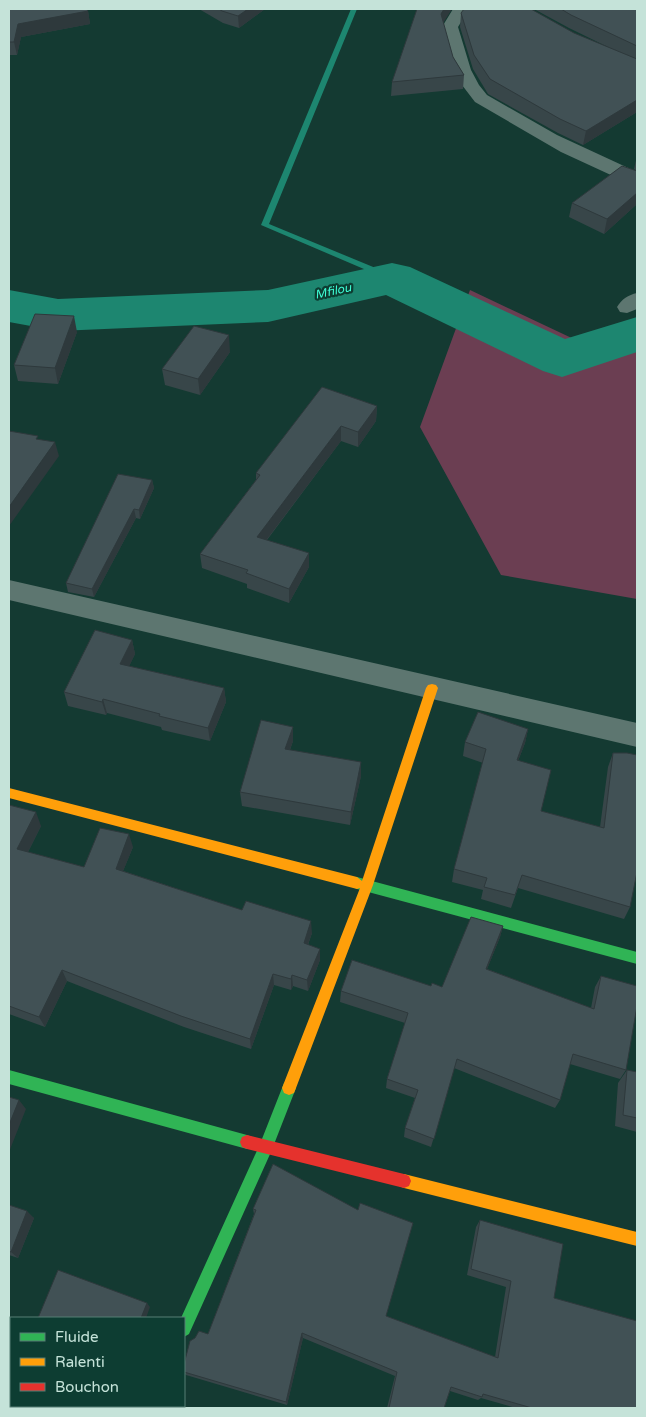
<svg xmlns="http://www.w3.org/2000/svg" width="646" height="1417" font-family="'Varela Round',sans-serif">
	<style>
		.green { fill: #6b3e52 }
		.lines { fill: none; stroke-linecap: round; stroke-linejoin: round }
		.stream { fill: #1d8670; fill-rule: evenodd }
		.river { fill: #1d8670; fill-rule: evenodd }
		.street { fill: #5d7670; fill-rule: evenodd }
		.fast { fill: #30b455; fill-rule: evenodd }
		.slow { fill: #ff9f0a; fill-rule: evenodd }
		.jam { fill: #e5322d; fill-rule: evenodd }
		.wall { fill: #384649 }
		.shaded-wall { fill: #2e393c }
		.building { fill: #415155; stroke: #2e393c }
		.labels { text-anchor: middle; stroke-width: 4.5; stroke-linejoin: round; paint-order: stroke }
		.far-water-label { font-size: 12px; font-style: italic; fill: #3efdd5; stroke: #0d3d32 }
	</style>
	<rect width="100%" height="100%" fill="#143a32"/>
	<path class="green" d="M 470,290 L 578,341 L 637,324 L 637,599 L 501,575 L 420,427 Z"/>
	<g class="lines">
		<path class="stream" d="M 351,9 L 357,9 L 269,224 L 395,276 L 396,278 L 392,281 L 261,225 Z"/>
		<path class="river" d="M 392,263 L 410,267 L 565,339 L 637,317 L 637,352 L 562,377 L 543,371 L 386,295 L 268,322 L 58,331 L 9,322 L 9,290 L 58,299 L 268,290 Z"/>
		<path class="street" d="M 453,9 L 469,9 L 458,27 L 471,70 L 479,85 L 487,95 L 557,135 L 637,172 L 637,185 L 613,176 L 561,152 L 475,102 L 462,85 L 454,70 L 442,27 Z
			M 637,293 L 637,309 L 627,313 L 620,312 L 617,307 C 622,299 628,295 637,293 Z
			M 9,580 L 637,723 L 637,747 L 9,600 Z
			M 129,1406 L 169,1406 L 168,1408 L 129,1408 Z"/>
		<path class="fast" d="M 357,877 L 637,952 L 637,964 L 357,889 L 353,887 L 351,883 L 353,879 Z
			M 9,1070 L 247,1135 L 252,1137 L 254,1142 L 252,1147 L 247,1149 L 9,1084 Z
			M 289,1081 L 294,1083 L 296,1088 L 271,1152 L 189,1334 L 184,1337 L 184,1318 L 181,1318 L 260,1144 L 284,1083 Z"/>
		<path class="slow" d="M 432,684 L 436,685 L 438,688 L 373,885 L 296,1088 L 294,1093 L 289,1095 L 284,1093 L 282,1088 L 360,888 L 357,889 L 9,798 L 9,788 L 357,877 L 362,881 L 426,688 L 428,685 Z
			M 404,1174 L 637,1232 L 637,1246 L 404,1188 L 399,1186 L 397,1181 L 399,1176 Z"/>
		<path class="jam" d="M 247,1135 L 404,1174 L 409,1176 L 411,1181 L 409,1186 L 404,1188 L 247,1149 L 242,1147 L 240,1142 L 242,1137 Z"/>
	</g>
	<path class="wall" d="M 9,9 L 88,11 L 90,24 L 21,37 L 17,55 L 9,55 Z
		M 199,9 L 265,9 L 239,28 L 223,23 Z
		M 534,9 L 637,9 L 637,112 L 583,145 L 558,133 L 488,94 L 473,69 L 460,27 L 461,13 L 574,33 L 610,48 L 569,28 Z
		M 453,57 L 464,75 L 463,89 L 391,96 L 392,82 Z
		M 637,156 L 637,204 L 604,234 L 569,217 L 572,203 L 637,171 L 634,169 Z
		M 77,332 L 58,384 L 18,381 L 14,365 Z
		M 230,352 L 200,395 L 165,385 L 162,369 Z
		M 377,406 L 376,421 L 358,447 L 341,441 L 267,540 L 309,567 L 289,603 L 247,588 L 247,584 L 202,568 L 200,554 L 256,480 L 256,473 Z
		M 152,480 L 154,488 L 140,519 L 136,518 L 94,597 L 68,592 L 66,583 Z
		M 132,640 L 135,654 L 129,666 L 224,688 L 226,702 L 210,741 L 162,730 L 161,727 L 107,713 L 106,715 L 68,706 L 64,692 Z
		M 293,727 L 293,741 L 290,750 L 361,776 L 350,825 L 242,806 L 240,792 Z
		M 528,729 L 525,743 L 518,761 L 541,811 L 600,827 L 608,767 L 613,753 L 630,907 L 624,919 L 518,888 L 511,908 L 481,899 L 483,890 L 452,882 L 454,869 L 483,763 L 463,756 L 465,742 Z
		M 9,805 L 41,826 L 28,852 L 84,867 L 133,847 L 123,871 L 312,933 L 308,945 L 320,960 L 308,991 L 293,986 L 291,990 L 274,985 L 251,1049 L 184,1027 L 67,981 L 45,1027 L 9,1014 Z
		M 503,926 L 500,937 L 487,969 L 591,1008 L 595,987 L 601,976 L 626,1070 L 620,1079 L 570,1064 L 560,1100 L 555,1108 L 454,1068 L 431,1147 L 404,1137 L 405,1128 L 415,1098 L 386,1088 L 387,1079 L 405,1023 L 340,1002 L 341,991 L 431,986 L 442,987 Z
		M 627,1070 L 637,1072 L 637,1132 L 615,1126 L 618,1083 Z
		M 273,1164 L 386,1316 L 495,1357 L 506,1287 L 467,1275 L 476,1227 L 480,1220 L 554,1298 L 637,1408 L 516,1408 L 481,1398 L 478,1400 L 450,1391 L 444,1408 L 387,1408 L 395,1376 L 303,1338 L 287,1405 L 186,1375 L 184,1373 L 184,1364 L 208,1334 L 254,1214 L 253,1209 Z
		M 9,1205 L 34,1218 L 18,1258 L 9,1255 Z"/>
	<path class="shaded-wall" d="M 248,9 L 265,9 L 239,28 L 238,16 Z
		M 444,9 L 452,9 L 440,28 L 441,14 Z
		M 88,11 L 90,24 L 21,37 L 17,55 L 14,42 L 18,24 Z
		M 637,100 L 637,112 L 583,145 L 586,131 Z
		M 637,193 L 637,204 L 604,234 L 607,219 Z
		M 74,316 L 77,332 L 58,384 L 55,368 Z
		M 229,335 L 230,352 L 200,395 L 198,379 Z
		M 377,406 L 376,421 L 358,447 L 358,432 Z
		M 341,426 L 341,441 L 258,551 L 257,537 Z
		M 55,442 L 59,456 L 9,526 L 9,507 Z
		M 152,480 L 154,488 L 140,519 L 139,510 Z
		M 134,509 L 136,518 L 94,597 L 92,589 Z
		M 309,553 L 309,567 L 289,603 L 289,589 Z
		M 132,640 L 135,654 L 123,679 L 120,664 Z
		M 224,688 L 226,702 L 210,741 L 208,728 Z
		M 103,699 L 107,713 L 106,715 L 102,702 Z
		M 293,727 L 293,741 L 285,763 L 285,749 Z
		M 528,729 L 525,743 L 513,774 L 517,760 Z
		M 361,762 L 361,776 L 350,825 L 351,812 Z
		M 36,812 L 41,826 L 23,862 L 17,849 Z
		M 129,834 L 133,847 L 119,881 L 116,869 Z
		M 311,921 L 312,933 L 304,955 L 304,943 Z
		M 503,926 L 500,937 L 483,979 L 486,969 Z
		M 320,949 L 320,960 L 308,991 L 307,980 Z
		M 62,970 L 67,981 L 45,1027 L 39,1017 Z
		M 273,974 L 274,985 L 251,1049 L 250,1039 Z
		M 292,975 L 293,986 L 291,990 L 291,979 Z
		M 19,1100 L 26,1109 L 9,1152 L 9,1125 Z
		M 27,1211 L 34,1218 L 18,1258 L 11,1252 Z
		M 147,1303 L 150,1307 L 146,1318 L 141,1318 Z
		M 302,1333 L 303,1338 L 287,1405 L 286,1402 Z
		M 71,1406 L 77,1406 L 76,1408 L 70,1408 Z"/>
	<path class="building" d="M 9,9 L 86,9 L 88,11 L 18,24 L 14,42 L 9,42 Z
		M 219,9 L 248,9 L 238,16 L 222,11 Z
		M 417,9 L 444,9 L 441,14 L 453,57 L 464,75 L 392,82 Z
		M 464,9 L 531,9 L 574,33 L 637,59 L 637,100 L 586,131 L 560,119 L 490,79 L 474,55 L 461,13 Z
		M 561,9 L 637,9 L 637,46 L 571,15 Z
		M 622,166 L 637,171 L 637,193 L 607,219 L 572,203 Z
		M 35,314 L 74,316 L 55,368 L 14,365 Z
		M 194,326 L 229,335 L 198,379 L 162,369 Z
		M 322,387 L 377,406 L 358,432 L 341,426 L 257,537 L 309,553 L 289,589 L 246,573 L 248,570 L 200,554 L 260,475 L 256,473 Z
		M 9,431 L 38,436 L 36,439 L 55,442 L 9,507 Z
		M 118,474 L 152,480 L 139,510 L 134,509 L 92,589 L 66,583 Z
		M 95,630 L 132,640 L 120,664 L 224,688 L 208,728 L 159,716 L 160,714 L 103,699 L 102,702 L 64,692 Z
		M 478,712 L 528,729 L 517,760 L 551,770 L 541,811 L 604,828 L 613,753 L 627,753 L 637,755 L 637,872 L 630,907 L 522,875 L 515,895 L 484,887 L 487,878 L 454,869 L 486,749 L 465,742 Z
		M 261,720 L 293,727 L 285,749 L 361,762 L 351,812 L 240,792 Z
		M 9,805 L 36,812 L 17,849 L 84,867 L 100,828 L 129,834 L 116,869 L 242,910 L 246,901 L 311,921 L 304,943 L 320,949 L 307,980 L 292,975 L 291,979 L 273,974 L 250,1039 L 181,1016 L 62,970 L 39,1017 L 9,1006 Z
		M 471,917 L 503,926 L 486,969 L 594,1009 L 601,976 L 637,986 L 637,1006 L 626,1070 L 573,1054 L 560,1100 L 457,1059 L 434,1139 L 405,1128 L 418,1090 L 387,1079 L 408,1013 L 341,991 L 352,960 L 431,986 L 432,983 L 442,987 Z
		M 627,1070 L 637,1072 L 637,1118 L 623,1115 Z
		M 9,1097 L 19,1100 L 9,1125 Z
		M 273,1164 L 358,1210 L 360,1203 L 413,1223 L 386,1316 L 498,1358 L 511,1281 L 471,1269 L 480,1220 L 563,1244 L 554,1298 L 637,1321 L 637,1408 L 532,1408 L 483,1394 L 482,1397 L 451,1387 L 444,1408 L 389,1408 L 397,1372 L 302,1333 L 286,1402 L 184,1372 L 184,1364 L 190,1341 L 195,1338 L 199,1331 L 208,1334 L 256,1210 L 253,1209 Z
		M 9,1205 L 27,1211 L 11,1252 L 9,1251 Z
		M 58,1270 L 147,1303 L 141,1318 L 38,1318 Z
		M 11,1368 L 11,1402 L 9,1400 L 9,1374 Z
		M 11,1403 L 11,1406 L 71,1406 L 70,1408 L 9,1408 Z"/>
	<g class="labels">
		<g class="far-water-label">
			<text transform="translate(333 291) rotate(-12)" y="4">Mfilou</text>
		</g>
	</g>
	<rect width="646" height="1417" fill="none" stroke="#c5e3d9" stroke-width="20"/>
	<rect x="10" y="1317" width="175" height="90" fill="#0d3d32" stroke="#577f75"/>
	<rect x="20" y="1333" width="25" height="8" fill="#30b455" stroke="#577f75"/>
	<text x="55" y="1342" font-size="15" fill="#c5e3d9">Fluide</text>
	<rect x="20" y="1358" width="25" height="8" fill="#ff9f0a" stroke="#577f75"/>
	<text x="55" y="1367" font-size="15" fill="#c5e3d9">Ralenti</text>
	<rect x="20" y="1383" width="25" height="8" fill="#e5322d" stroke="#577f75"/>
	<text x="55" y="1392" font-size="15" fill="#c5e3d9">Bouchon</text>
</svg>
